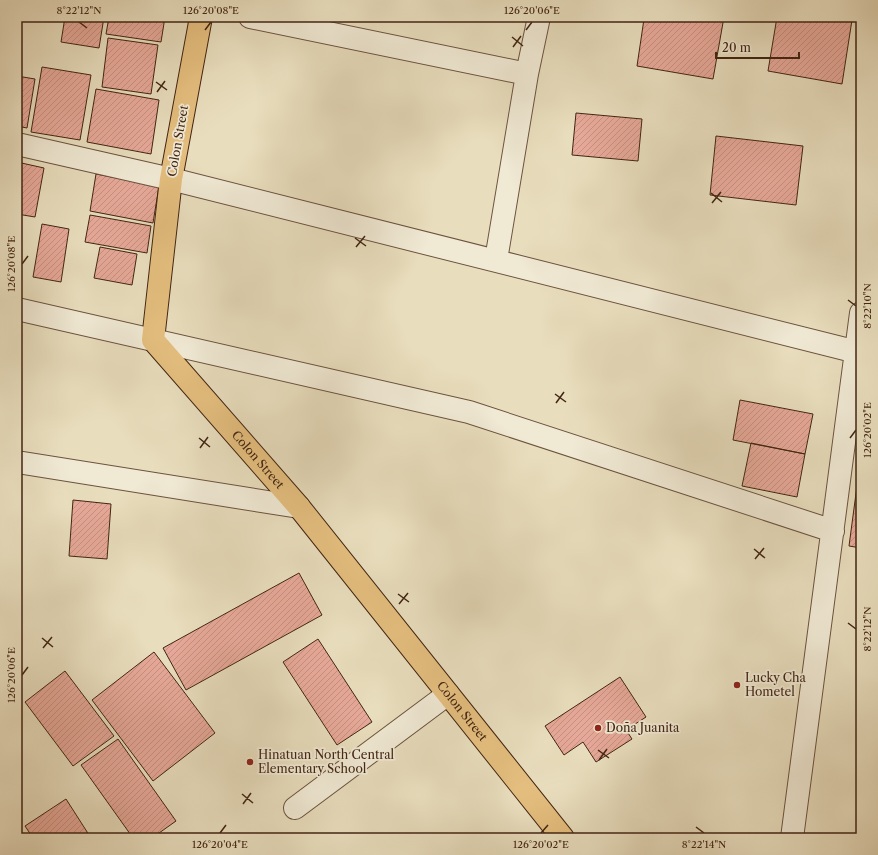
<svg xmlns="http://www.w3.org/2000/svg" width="878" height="855" font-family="'Libre Caslon Text',serif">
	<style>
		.building { fill: url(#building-hatch); stroke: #422513 }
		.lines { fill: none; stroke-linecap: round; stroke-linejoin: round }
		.minor-casing { stroke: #6c533e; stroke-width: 24 }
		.major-casing { stroke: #422513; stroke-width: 24 }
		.minor { stroke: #f0e9d4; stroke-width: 22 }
		.major { stroke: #e4be7e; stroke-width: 22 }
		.ticks { fill: none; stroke: #422513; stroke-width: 1.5 }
		.poi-dot { fill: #8f2418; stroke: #f0e9d4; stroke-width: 1.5 }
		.labels { text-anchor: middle; stroke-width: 3.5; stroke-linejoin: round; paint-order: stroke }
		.street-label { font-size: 12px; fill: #422513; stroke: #f0e9d4 }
		.poi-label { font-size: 12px; fill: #422513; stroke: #f0e9d4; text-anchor: start }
		.neatline { fill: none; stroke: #422513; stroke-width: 1.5 }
		.ticks-label { font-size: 10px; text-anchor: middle; fill: #422513 }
	</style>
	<defs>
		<pattern id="building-hatch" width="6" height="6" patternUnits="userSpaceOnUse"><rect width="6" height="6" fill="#e6a898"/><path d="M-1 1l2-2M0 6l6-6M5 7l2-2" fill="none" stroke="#c69082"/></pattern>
	</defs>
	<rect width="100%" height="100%" fill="#e8ddbd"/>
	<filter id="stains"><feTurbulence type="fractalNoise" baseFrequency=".005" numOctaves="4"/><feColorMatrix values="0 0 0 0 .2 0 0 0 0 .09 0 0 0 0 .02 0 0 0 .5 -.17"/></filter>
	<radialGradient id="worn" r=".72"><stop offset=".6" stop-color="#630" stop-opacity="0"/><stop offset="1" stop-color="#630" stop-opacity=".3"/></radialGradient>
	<path class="building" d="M 65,17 L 104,17 L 99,48 L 61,42 Z
		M 109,17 L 165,17 L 161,42 L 106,34 Z
		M 656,17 L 724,17 L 713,79 L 637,66 L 644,19 L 656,21 Z
		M 777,17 L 832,17 L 852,20 L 842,84 L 768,71 Z
		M 108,38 L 158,45 L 151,94 L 102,87 Z
		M 42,67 L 91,75 L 80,140 L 31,132 Z
		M 17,76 L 35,79 L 27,128 L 17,126 Z
		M 96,89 L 159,100 L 151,154 L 87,142 Z
		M 576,113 L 642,119 L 638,161 L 572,155 Z
		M 716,136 L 803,146 L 796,205 L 710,195 Z
		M 17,162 L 44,168 L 35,217 L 17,214 Z
		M 96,174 L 159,186 L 153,223 L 90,211 Z
		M 90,215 L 151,226 L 147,253 L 85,242 Z
		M 42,224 L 69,229 L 61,282 L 33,277 Z
		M 100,247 L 137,254 L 132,285 L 94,278 Z
		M 740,400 L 813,414 L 805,454 L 733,440 Z
		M 751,443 L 805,454 L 797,497 L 742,486 Z
		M 857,486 L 861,487 L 861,548 L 849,546 Z
		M 73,500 L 111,504 L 107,559 L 69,556 Z
		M 299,573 L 322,615 L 186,690 L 163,648 Z
		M 318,639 L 372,722 L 337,745 L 283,662 Z
		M 154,652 L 215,733 L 153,781 L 92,700 Z
		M 65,671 L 114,736 L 73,766 L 25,702 Z
		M 620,677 L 646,717 L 626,730 L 632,739 L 596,762 L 583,742 L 564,755 L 545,726 Z
		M 118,739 L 176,821 L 152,838 L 133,838 L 81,765 Z
		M 66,799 L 91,838 L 33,838 L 25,826 Z"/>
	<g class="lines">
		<g class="minor-casing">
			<path id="minor" d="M 250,17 L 527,74
				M 17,144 L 171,179 L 861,353
				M 496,260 L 527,74 L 539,17
				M 17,309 L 469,412 L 833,531
				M 17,462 L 299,507
				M 295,808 L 448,694
				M 792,838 L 861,313"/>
		</g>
		<g class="major-casing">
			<g id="major">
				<path id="s1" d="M 201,17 L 171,179 L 153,340 L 299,507 L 563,838"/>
			</g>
		</g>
		<use href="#minor" class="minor"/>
		<use href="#major" class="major"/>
	</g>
	<path class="ticks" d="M 79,22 L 87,28M 205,30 L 211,22M 526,30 L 532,22M 512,37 L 523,46M 513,47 L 521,36M 156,82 L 167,90M 157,92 L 165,81M 711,193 L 722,202M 712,203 L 721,192M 355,238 L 366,246M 356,247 L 365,236M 22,264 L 28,256M 848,300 L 856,306M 555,394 L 566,402M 556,403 L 564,392M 199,438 L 210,447M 850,438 L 856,430M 200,448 L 208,437M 754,549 L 765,558M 755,559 L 764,548M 398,594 L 409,602M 399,604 L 408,593M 848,623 L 856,629M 42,638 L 53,647M 43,648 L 52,637M 22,675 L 28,667M 598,750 L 609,758M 599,760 L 607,749M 242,794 L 253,803M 243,804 L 251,793M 696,827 L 704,833M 220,833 L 226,825M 541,833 L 548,825"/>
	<g class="poi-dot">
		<circle cx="737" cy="685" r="4"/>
		<circle cx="598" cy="728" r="4"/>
		<circle cx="250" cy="762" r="4"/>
	</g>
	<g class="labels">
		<g class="street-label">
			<text transform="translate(178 141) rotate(-80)" y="4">Colon Street</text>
			<text dy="4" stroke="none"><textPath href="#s1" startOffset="486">Colon Street</textPath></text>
			<text dy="4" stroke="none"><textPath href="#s1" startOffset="810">Colon Street</textPath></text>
		</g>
		<g class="poi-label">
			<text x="745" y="682">Lucky Cha<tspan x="745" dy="14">Hometel</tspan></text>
			<text x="606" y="732">Doña Juanita</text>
			<text x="258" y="759">Hinatuan North Central<tspan x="258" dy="14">Elementary School</tspan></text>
		</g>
	</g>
	<rect width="878" height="855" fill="none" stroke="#e8ddbd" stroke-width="44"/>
	<path d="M716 52v6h83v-6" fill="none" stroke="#422513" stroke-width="2"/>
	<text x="722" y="52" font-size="12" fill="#422513" stroke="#f0e9d4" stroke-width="3" paint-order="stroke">20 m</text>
	<rect x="22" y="22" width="834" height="811" class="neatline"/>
	<g class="ticks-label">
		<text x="79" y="14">8°22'12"N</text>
		<text x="211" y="14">126°20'08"E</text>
		<text x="532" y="14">126°20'06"E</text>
		<text transform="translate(11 264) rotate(-90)" y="4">126°20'08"E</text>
		<text transform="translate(867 306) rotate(-90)" y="4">8°22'10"N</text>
		<text transform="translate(867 430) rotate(-90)" y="4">126°20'02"E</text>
		<text transform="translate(867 629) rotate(-90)" y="4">8°22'12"N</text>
		<text transform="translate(11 675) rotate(-90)" y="4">126°20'06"E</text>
		<text x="220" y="848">126°20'04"E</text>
		<text x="541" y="848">126°20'02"E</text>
		<text x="704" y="848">8°22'14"N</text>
	</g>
	<rect width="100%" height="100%" filter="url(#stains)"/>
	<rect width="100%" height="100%" fill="url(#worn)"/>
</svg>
